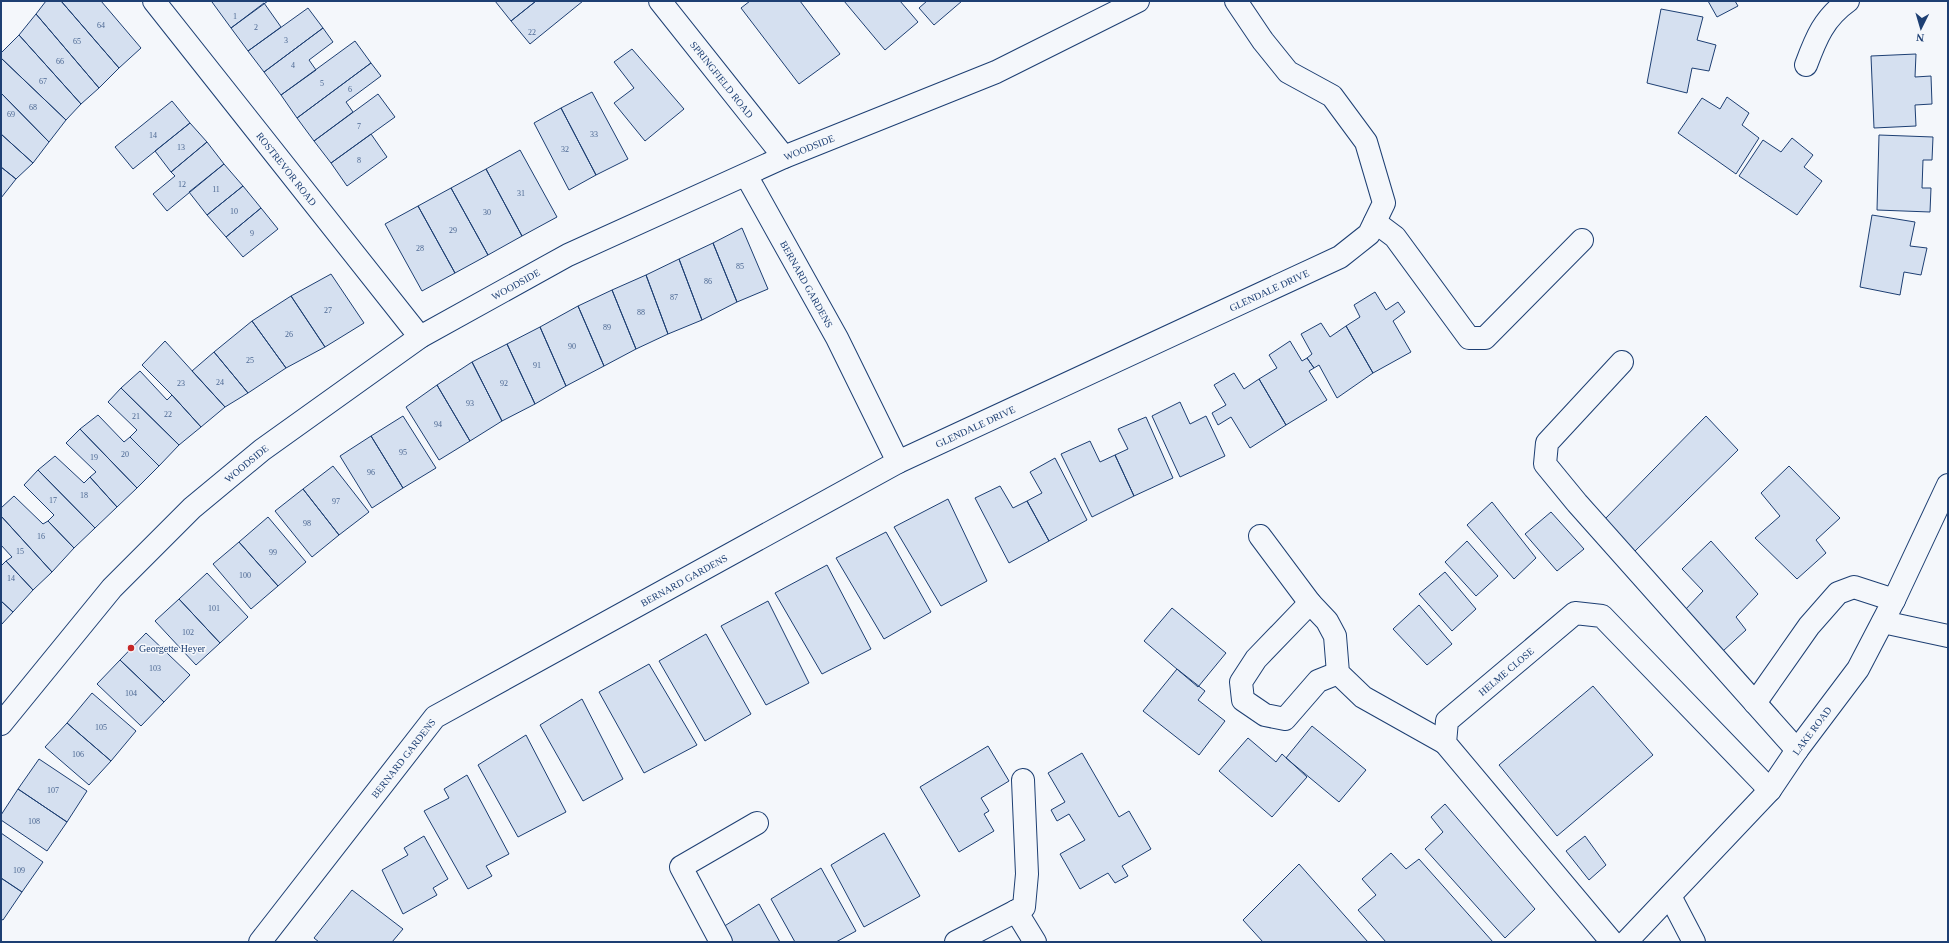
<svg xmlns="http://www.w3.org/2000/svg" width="1949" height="943" font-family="'Times New Roman',serif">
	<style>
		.building { fill: #d5e0f0; stroke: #1d3f73 }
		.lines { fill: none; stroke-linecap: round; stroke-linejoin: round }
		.minor-casing { stroke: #1d3f73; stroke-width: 24 }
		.minor { stroke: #f4f7fb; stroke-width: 22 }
		.poi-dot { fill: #c62828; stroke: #f4f7fb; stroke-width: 1.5 }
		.labels { text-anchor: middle; stroke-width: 3; stroke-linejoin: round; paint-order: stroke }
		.number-label { font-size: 8px; fill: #4b6792 }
		.street-label { font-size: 10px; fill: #1d3f73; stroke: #f4f7fb }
		.poi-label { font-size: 10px; fill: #1d3f73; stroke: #f4f7fb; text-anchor: start }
	</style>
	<rect width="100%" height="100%" fill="#f4f7fb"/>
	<path class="building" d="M 46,1 L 61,1 L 119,68 L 99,88 L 36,14 Z
		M 61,1 L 101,1 L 141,48 L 119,68 Z
		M 214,1 L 268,1 L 231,28 L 212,2 Z
		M 495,1 L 536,1 L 511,21 Z
		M 536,1 L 583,1 L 530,44 L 511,21 Z
		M 750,1 L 800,1 L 840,54 L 799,84 L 741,8 Z
		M 844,1 L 900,1 L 918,22 L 885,50 Z
		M 927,1 L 962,1 L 934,25 L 919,8 Z
		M 1708,1 L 1735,1 L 1738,6 L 1717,17 Z
		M 264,3 L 281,27 L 248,51 L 231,28 Z
		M 308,8 L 323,28 L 264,72 L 248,51 Z
		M 1661,9 L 1703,17 L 1697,40 L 1716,45 L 1709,71 L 1692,68 L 1687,93 L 1647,83 Z
		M 36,14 L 99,88 L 81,104 L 19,35 Z
		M 323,28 L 333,42 L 309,60 L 316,70 L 281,95 L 264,72 Z
		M 19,35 L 81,104 L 66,120 L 1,58 L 1,53 Z
		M 355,41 L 371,63 L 297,118 L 281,95 Z
		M 632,49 L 684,109 L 645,141 L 614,103 L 634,88 L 614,62 Z
		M 1916,54 L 1915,77 L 1931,76 L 1932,104 L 1915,105 L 1916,126 L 1874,128 L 1871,56 Z
		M 1,58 L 66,120 L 49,142 L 1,93 Z
		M 371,63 L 381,76 L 346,102 L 353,112 L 314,141 L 297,118 Z
		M 592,92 L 628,159 L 596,175 L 561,108 Z
		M 1,93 L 49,142 L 33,163 L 1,134 Z
		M 378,94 L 395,117 L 331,163 L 314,141 Z
		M 1727,97 L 1749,113 L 1742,125 L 1759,138 L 1736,174 L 1678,133 L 1702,98 L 1720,109 Z
		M 172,101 L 190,123 L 133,169 L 115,147 Z
		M 561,108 L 596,175 L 569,190 L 534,123 Z
		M 190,123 L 207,142 L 171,172 L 155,151 Z
		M 1,134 L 33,163 L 16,179 L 1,167 Z
		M 371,134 L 387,157 L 347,186 L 331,163 Z
		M 1879,135 L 1933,137 L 1932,160 L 1923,160 L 1922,188 L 1931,188 L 1930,212 L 1877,210 Z
		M 1792,138 L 1813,155 L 1804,167 L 1822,181 L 1797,215 L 1739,176 L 1763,140 L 1781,152 Z
		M 207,142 L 224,164 L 167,211 L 153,194 L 175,176 L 171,172 Z
		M 520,150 L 557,217 L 522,236 L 486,169 Z
		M 224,164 L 243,186 L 207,215 L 189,192 Z
		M 1,167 L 16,179 L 1,198 Z
		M 486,169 L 522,236 L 488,255 L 451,188 Z
		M 243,186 L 261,208 L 226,237 L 207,215 Z
		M 451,188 L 488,255 L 455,273 L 418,206 Z
		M 418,206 L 455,273 L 422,291 L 385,224 Z
		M 261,208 L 278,229 L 243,257 L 226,237 Z
		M 1872,215 L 1915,222 L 1910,246 L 1927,248 L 1921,275 L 1904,272 L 1900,295 L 1860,287 Z
		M 742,228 L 768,289 L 737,302 L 713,243 Z
		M 713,243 L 737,302 L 702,320 L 679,259 Z
		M 679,259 L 702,320 L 668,334 L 646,275 Z
		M 331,274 L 364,323 L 325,347 L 291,296 Z
		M 646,275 L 668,334 L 636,349 L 612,290 Z
		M 612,290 L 636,349 L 604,366 L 578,306 Z
		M 1375,292 L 1386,310 L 1398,302 L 1405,312 L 1393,321 L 1411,352 L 1373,373 L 1346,326 L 1360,317 L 1354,305 Z
		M 291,296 L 325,347 L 286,368 L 252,321 Z
		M 578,306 L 604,366 L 566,386 L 540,327 Z
		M 252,321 L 286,368 L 248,393 L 214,352 Z
		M 1321,323 L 1330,337 L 1346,326 L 1373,373 L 1337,398 L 1319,365 L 1314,368 L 1307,358 L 1312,354 L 1301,334 Z
		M 540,327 L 566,386 L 535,404 L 507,344 Z
		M 165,341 L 225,407 L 201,427 L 172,395 L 142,365 Z
		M 1290,341 L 1302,361 L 1307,358 L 1314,368 L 1309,371 L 1327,400 L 1286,425 L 1259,379 L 1277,368 L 1269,355 Z
		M 507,344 L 535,404 L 502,421 L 472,362 Z
		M 214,352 L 248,393 L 225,407 L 192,371 Z
		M 472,362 L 502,421 L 470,441 L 437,385 Z
		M 140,371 L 167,400 L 172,395 L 201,427 L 179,445 L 121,388 Z
		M 1234,373 L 1244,389 L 1259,379 L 1286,425 L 1250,448 L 1231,417 L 1218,425 L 1212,413 L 1226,405 L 1214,385 Z
		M 437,385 L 470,441 L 439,460 L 406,407 Z
		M 121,388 L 179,445 L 159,466 L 130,437 L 137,430 L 108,402 Z
		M 1180,402 L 1190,424 L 1206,416 L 1225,456 L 1180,477 L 1152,416 Z
		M 98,415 L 124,442 L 130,437 L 159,466 L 137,488 L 80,429 Z
		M 403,416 L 436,468 L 403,488 L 371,436 Z
		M 1706,416 L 1738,450 L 1634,552 L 1603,521 Z
		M 1146,417 L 1173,478 L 1134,496 L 1115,455 L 1128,449 L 1118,429 Z
		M 80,429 L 137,488 L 117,507 L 90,477 L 96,472 L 66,443 Z
		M 371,436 L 403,488 L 372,508 L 340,456 Z
		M 1090,441 L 1100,462 L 1115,455 L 1134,496 L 1092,517 L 1061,454 Z
		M 55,456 L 84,483 L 90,477 L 117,507 L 95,528 L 38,470 Z
		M 1055,458 L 1087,520 L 1049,541 L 1027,501 L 1042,493 L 1030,472 Z
		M 333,466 L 369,512 L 339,535 L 303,489 Z
		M 1789,466 L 1840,518 L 1816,540 L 1826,553 L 1797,579 L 1755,538 L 1780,516 L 1761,493 Z
		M 38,470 L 95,528 L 74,548 L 48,521 L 54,515 L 24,485 Z
		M 1000,486 L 1013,508 L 1027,501 L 1049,541 L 1009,563 L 975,498 Z
		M 303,489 L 339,535 L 312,557 L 275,511 Z
		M 14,496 L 43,524 L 48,521 L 74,548 L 52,572 L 1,516 L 1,508 Z
		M 948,499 L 987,581 L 941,606 L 894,527 Z
		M 1492,502 L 1536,558 L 1514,579 L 1467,525 Z
		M 1551,512 L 1584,549 L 1557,571 L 1525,534 Z
		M 1,516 L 52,572 L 33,590 L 6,561 L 12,557 L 1,545 Z
		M 268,517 L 306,562 L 278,586 L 239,542 Z
		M 886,532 L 931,612 L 884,639 L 836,558 Z
		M 1467,541 L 1498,576 L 1476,596 L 1445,562 Z
		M 1711,541 L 1758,594 L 1736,617 L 1746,630 L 1723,651 L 1684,611 L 1703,591 L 1682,569 Z
		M 239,542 L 278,586 L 251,609 L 213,564 Z
		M 6,561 L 33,590 L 13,612 L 1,601 L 1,566 Z
		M 827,565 L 871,649 L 822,674 L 775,593 Z
		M 1445,572 L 1476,609 L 1452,631 L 1419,594 Z
		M 207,573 L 248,617 L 220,643 L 179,599 Z
		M 179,599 L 220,643 L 196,665 L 155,621 Z
		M 1,601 L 13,612 L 1,625 Z
		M 768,601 L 809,683 L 766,705 L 721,626 Z
		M 1419,605 L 1452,644 L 1427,665 L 1393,629 Z
		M 1172,608 L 1226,653 L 1198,687 L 1144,641 Z
		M 146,633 L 190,675 L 164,702 L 120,660 Z
		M 706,634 L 751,714 L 705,741 L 659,661 Z
		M 120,660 L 164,702 L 141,726 L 97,684 Z
		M 649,664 L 697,745 L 644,773 L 599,692 Z
		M 1177,669 L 1205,691 L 1198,700 L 1225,721 L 1199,755 L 1143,711 Z
		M 1593,686 L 1653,755 L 1557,836 L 1499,765 Z
		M 92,693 L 136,731 L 111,761 L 67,723 Z
		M 582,699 L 623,779 L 583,801 L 540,725 Z
		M 67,723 L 111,761 L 89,785 L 45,747 Z
		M 1312,726 L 1366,770 L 1339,802 L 1286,758 Z
		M 526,735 L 566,812 L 518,837 L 478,765 Z
		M 1248,738 L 1276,762 L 1282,754 L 1307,777 L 1272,817 L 1219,771 Z
		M 988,746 L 1009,781 L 981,798 L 989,811 L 984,814 L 994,831 L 959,852 L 920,787 Z
		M 1082,753 L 1119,817 L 1129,811 L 1151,849 L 1122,866 L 1128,876 L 1115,883 L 1108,873 L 1080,889 L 1060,854 L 1085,840 L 1069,814 L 1057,821 L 1051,810 L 1065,802 L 1048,773 Z
		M 39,759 L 87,791 L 67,822 L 18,789 Z
		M 467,775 L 509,854 L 486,866 L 492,876 L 468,889 L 424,811 L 449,798 L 444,789 Z
		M 18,789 L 67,822 L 47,851 L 1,820 L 1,815 Z
		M 1445,804 L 1535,909 L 1505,938 L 1425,849 L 1443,832 L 1431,817 Z
		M 1,833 L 43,862 L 22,892 L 1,878 Z
		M 884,833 L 920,896 L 864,927 L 831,865 Z
		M 424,836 L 448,879 L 433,888 L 437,895 L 403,914 L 382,870 L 408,855 L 404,848 Z
		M 1585,836 L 1606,865 L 1589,880 L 1566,851 Z
		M 1391,853 L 1406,869 L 1419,859 L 1493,942 L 1386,942 L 1358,910 L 1376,895 L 1362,879 Z
		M 1299,864 L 1368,942 L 1263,942 L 1243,920 Z
		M 821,868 L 856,931 L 836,942 L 795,942 L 771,899 Z
		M 1,878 L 22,892 L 3,920 L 1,919 Z
		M 352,890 L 403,929 L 392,942 L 319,942 L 314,938 Z
		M 759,904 L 780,942 L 731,942 L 723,927 Z"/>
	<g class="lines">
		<g class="minor-casing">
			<g id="minor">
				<path id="s1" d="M 154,1 L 420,337"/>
				<path id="s2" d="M 660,1 L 784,157"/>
				<path d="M 1806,65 C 1816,38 1824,18 1848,1"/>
				<path d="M 1375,222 L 1395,237 L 1469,338 L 1485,338 L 1582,240"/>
				<path d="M 1622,362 L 1547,443 L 1545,464 L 1577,503 L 1797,750"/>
				<path id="s3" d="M 898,462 L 1340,257 L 1369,234 L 1384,203 L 1366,142 L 1332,96 L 1288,72 L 1263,41 L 1236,1"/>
				<path d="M 1260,536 L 1310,603 L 1327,621 L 1335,636 L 1338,673 L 1363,697 L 1445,743"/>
				<path d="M 1310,603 L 1256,659 L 1241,682 L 1243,700 L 1265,715 L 1285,719 L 1318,681 L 1338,673"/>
				<path d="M 1883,622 L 1948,636"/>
				<path d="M 1755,703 L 1809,626 L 1838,593 L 1854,587 L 1894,600"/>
				<path id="s4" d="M 1,724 L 112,588 L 192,508 L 262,450 L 420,337 L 568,255 L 784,157 L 996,72 L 1138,1"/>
				<path d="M 1670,896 L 1694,942"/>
				<path d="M 1016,911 L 1035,942"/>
				<path id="s5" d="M 260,942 L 435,717 L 898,462 L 837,338 L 746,175"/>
				<path d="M 721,942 L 681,867 L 757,823"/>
				<path d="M 956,942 L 1024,907 L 1027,874 L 1023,780"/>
				<path id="s6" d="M 1612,942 L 1445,743 L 1447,721 L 1575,613 L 1602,616 L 1770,790"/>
				<path id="s7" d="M 1626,942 L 1770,790 L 1797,750 L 1858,669 L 1894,600 L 1948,485"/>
			</g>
		</g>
		<use href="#minor" class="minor"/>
	</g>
	<circle class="poi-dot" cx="131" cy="648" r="4"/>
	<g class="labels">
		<g class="number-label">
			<text x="235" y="19">1</text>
			<text x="101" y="28">64</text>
			<text x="256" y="30">2</text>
			<text x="532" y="35">22</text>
			<text x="286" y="43">3</text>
			<text x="77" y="44">65</text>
			<text x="60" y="64">66</text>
			<text x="293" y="68">4</text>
			<text x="43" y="84">67</text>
			<text x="322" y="86">5</text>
			<text x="350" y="92">6</text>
			<text x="33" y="110">68</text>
			<text x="11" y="117">69</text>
			<text x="359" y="129">7</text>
			<text x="594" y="137">33</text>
			<text x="153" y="138">14</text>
			<text x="181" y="150">13</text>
			<text x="565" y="152">32</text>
			<text x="359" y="163">8</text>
			<text x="182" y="187">12</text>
			<text x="216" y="192">11</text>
			<text x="521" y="196">31</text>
			<text x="234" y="214">10</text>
			<text x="487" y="215">30</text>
			<text x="453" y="233">29</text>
			<text x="252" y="236">9</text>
			<text x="420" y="251">28</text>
			<text x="740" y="269">85</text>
			<text x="708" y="284">86</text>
			<text x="674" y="300">87</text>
			<text x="328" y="313">27</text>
			<text x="641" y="315">88</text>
			<text x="607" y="330">89</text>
			<text x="289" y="337">26</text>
			<text x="572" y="349">90</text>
			<text x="250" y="363">25</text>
			<text x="537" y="368">91</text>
			<text x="220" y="385">24</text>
			<text x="181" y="386">23</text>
			<text x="504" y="386">92</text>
			<text x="470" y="406">93</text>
			<text x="168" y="417">22</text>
			<text x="136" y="419">21</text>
			<text x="438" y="427">94</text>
			<text x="403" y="455">95</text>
			<text x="125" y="457">20</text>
			<text x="94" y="460">19</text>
			<text x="371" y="475">96</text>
			<text x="84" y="498">18</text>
			<text x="53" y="503">17</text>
			<text x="336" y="504">97</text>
			<text x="307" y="526">98</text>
			<text x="41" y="539">16</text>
			<text x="20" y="554">15</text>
			<text x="273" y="555">99</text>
			<text x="245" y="578">100</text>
			<text x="11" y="581">14</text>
			<text x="214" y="611">101</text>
			<text x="188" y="635">102</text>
			<text x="155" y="671">103</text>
			<text x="131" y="696">104</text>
			<text x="101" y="730">105</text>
			<text x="78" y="757">106</text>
			<text x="53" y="793">107</text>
			<text x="34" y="824">108</text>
			<text x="19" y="873">109</text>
		</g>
		<g class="street-label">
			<text dy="4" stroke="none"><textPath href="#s2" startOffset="100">SPRINGFIELD ROAD</textPath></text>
			<text dy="4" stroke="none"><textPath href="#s4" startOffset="1007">WOODSIDE</textPath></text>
			<text dy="4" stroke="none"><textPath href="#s1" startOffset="214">ROSTREVOR ROAD</textPath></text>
			<text dy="4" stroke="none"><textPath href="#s4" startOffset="683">WOODSIDE</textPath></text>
			<text transform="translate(807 284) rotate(61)" y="4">BERNARD GARDENS</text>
			<text dy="4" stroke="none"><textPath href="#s3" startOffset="409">GLENDALE DRIVE</textPath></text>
			<text dy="4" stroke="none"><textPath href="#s3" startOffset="85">GLENDALE DRIVE</textPath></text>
			<text dy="4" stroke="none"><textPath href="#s4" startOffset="359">WOODSIDE</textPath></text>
			<text dy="4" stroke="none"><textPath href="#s5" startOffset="569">BERNARD GARDENS</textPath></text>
			<text dy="4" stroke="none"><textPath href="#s6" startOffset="359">HELME CLOSE</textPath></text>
			<text dy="4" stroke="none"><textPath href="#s7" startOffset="282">LAKE ROAD</textPath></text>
			<text dy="4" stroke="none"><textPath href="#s5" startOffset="233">BERNARD GARDENS</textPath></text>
		</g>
		<g class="poi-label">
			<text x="139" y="652">Georgette Heyer</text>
		</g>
	</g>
	<rect width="1949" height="943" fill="none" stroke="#1d3f73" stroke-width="4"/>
	<g transform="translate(1921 28) rotate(185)" stroke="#f4f7fb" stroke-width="3" paint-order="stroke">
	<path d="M0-3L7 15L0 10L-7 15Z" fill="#1d3f73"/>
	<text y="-6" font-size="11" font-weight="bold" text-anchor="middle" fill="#1d3f73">N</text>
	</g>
</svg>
